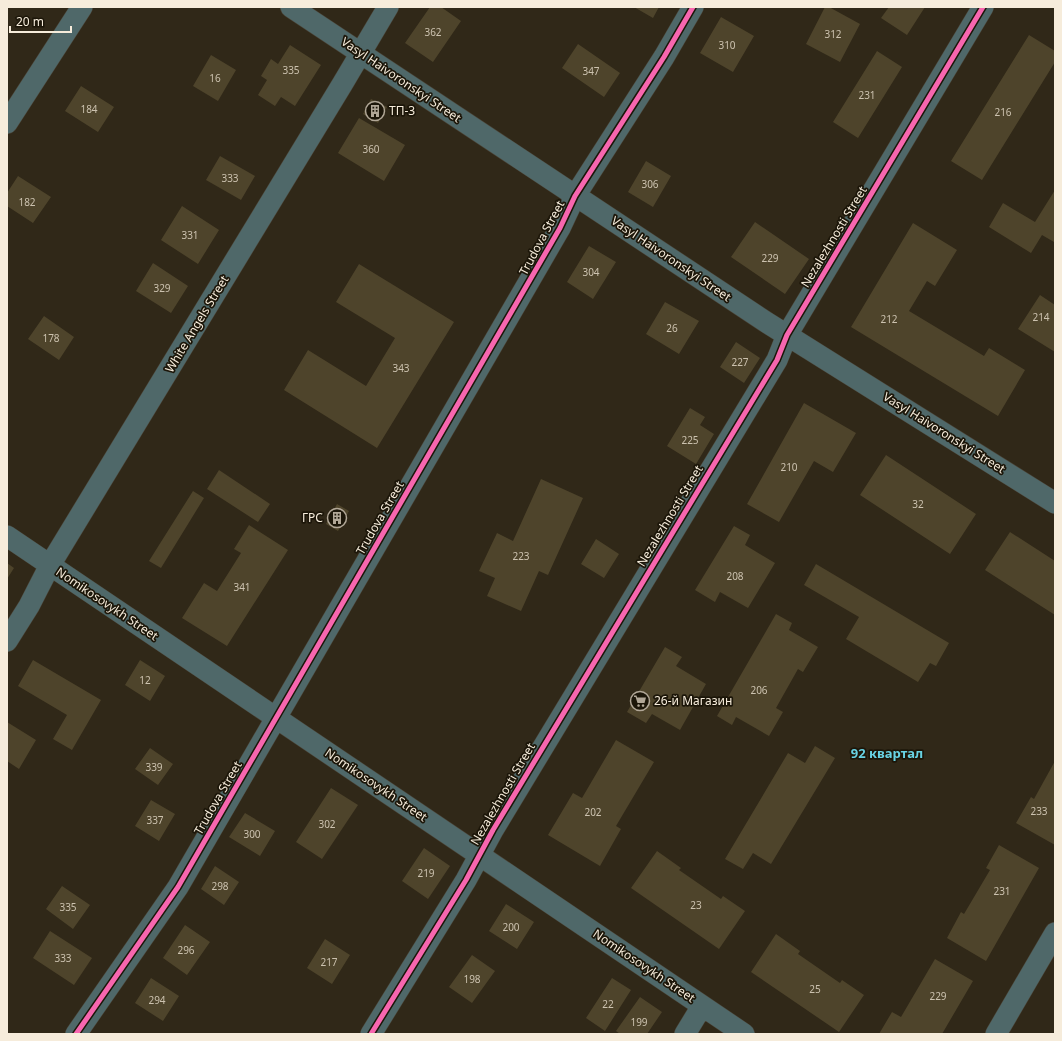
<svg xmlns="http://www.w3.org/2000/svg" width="1062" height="1041" font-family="'Noto Sans',sans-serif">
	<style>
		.building { fill: #4e442b }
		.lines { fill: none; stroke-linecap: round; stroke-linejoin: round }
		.street-casing { stroke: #4a4336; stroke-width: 22 }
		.street { stroke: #4f6869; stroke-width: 21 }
		.cycleway-casing { stroke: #1c1609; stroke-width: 8 }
		.cycleway { stroke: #f766af; stroke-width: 5 }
		.labels { text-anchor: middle; stroke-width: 3.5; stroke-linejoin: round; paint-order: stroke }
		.number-label { font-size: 10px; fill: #ccc2af }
		.street-label { font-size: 12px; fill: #f6ecdb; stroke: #1c1609 }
		.poi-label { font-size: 12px; fill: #f6ecdb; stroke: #1c1609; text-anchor: start }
		.neighbourhood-label { font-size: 13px; font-weight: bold; fill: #68d2e3; stroke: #1c1609 }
	</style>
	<rect width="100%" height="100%" fill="#302818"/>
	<path class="building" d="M 430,7 L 441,7 L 461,21 L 433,62 L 405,43 Z
		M 634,7 L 659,7 L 653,18 Z
		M 825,7 L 829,7 L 860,24 L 840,62 L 806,44 Z
		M 889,7 L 925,7 L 907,35 L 881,18 Z
		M 721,17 L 754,36 L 733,72 L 700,53 Z
		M 1029,35 L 1055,51 L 1055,62 L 982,180 L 951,161 Z
		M 578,44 L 620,73 L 604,97 L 562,68 Z
		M 290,45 L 321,65 L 295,106 L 281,97 L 275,106 L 258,95 L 267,80 L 261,76 L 271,59 L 278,64 Z
		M 877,51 L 902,67 L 858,138 L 833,122 Z
		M 211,55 L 236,70 L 218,101 L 193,86 Z
		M 81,86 L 114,107 L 98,132 L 65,111 Z
		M 371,99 L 387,107 L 378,123 L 363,114 Z
		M 359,118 L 405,145 L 384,181 L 338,153 Z
		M 220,156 L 255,176 L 241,200 L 206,180 Z
		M 646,161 L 671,176 L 653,207 L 628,192 Z
		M 18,176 L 51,197 L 33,223 L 7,206 L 7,193 Z
		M 1055,190 L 1054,242 L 1042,235 L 1031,253 L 989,227 L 1003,203 L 1035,222 Z
		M 182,206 L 219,230 L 198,264 L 161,240 Z
		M 755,222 L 809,259 L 785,294 L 731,257 Z
		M 913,223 L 957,250 L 935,286 L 927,281 L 909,311 L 984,356 L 989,348 L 1025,370 L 998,416 L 851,327 Z
		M 589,246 L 616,262 L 593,299 L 567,282 Z
		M 153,263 L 188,286 L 171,313 L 136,291 Z
		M 359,264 L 454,322 L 377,448 L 284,390 L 308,350 L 366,386 L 395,338 L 336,302 Z
		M 1040,295 L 1055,305 L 1055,352 L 1018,329 Z
		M 665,302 L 699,321 L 679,354 L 646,334 Z
		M 44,316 L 74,337 L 59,360 L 28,339 Z
		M 736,342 L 760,358 L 744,383 L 720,367 Z
		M 804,403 L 856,433 L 833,472 L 814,461 L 779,522 L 747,504 Z
		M 690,408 L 705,417 L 700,425 L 714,434 L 696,464 L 667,446 Z
		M 886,455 L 976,514 L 950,554 L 860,495 Z
		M 219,470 L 270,504 L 258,522 L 207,489 Z
		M 541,479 L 583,498 L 548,575 L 539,571 L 521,611 L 487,596 L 495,578 L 479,571 L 497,533 L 513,541 Z
		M 193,491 L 204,498 L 161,568 L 149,561 Z
		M 337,504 L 349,511 L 338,531 L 326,524 Z
		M 249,525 L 288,550 L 227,646 L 182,618 L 204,583 L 217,591 L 241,553 L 234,549 Z
		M 734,526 L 750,535 L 745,545 L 775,563 L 748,608 L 720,592 L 715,602 L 695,590 Z
		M 1010,532 L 1055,561 L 1055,615 L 985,570 Z
		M 596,539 L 619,554 L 604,578 L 581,564 Z
		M 7,563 L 14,568 L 7,579 Z
		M 816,564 L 949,643 L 936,666 L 930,663 L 918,682 L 846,639 L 859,617 L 804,585 Z
		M 776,614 L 792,623 L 789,630 L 818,647 L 803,672 L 798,669 L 776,708 L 783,712 L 769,736 L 736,717 L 732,725 L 717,716 Z
		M 665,647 L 682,657 L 676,666 L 706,684 L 680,730 L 652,714 L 646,723 L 627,712 Z
		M 33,660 L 101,700 L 72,750 L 53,739 L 67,715 L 18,686 Z
		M 140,660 L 165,676 L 150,701 L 125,685 Z
		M 7,722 L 36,740 L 19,769 L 7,761 Z
		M 616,740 L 654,762 L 616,826 L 621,829 L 600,866 L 548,835 L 573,793 L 582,798 Z
		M 815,746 L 835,758 L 771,864 L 753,853 L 743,869 L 725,859 L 788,753 L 805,763 Z
		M 150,748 L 173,764 L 158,785 L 135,769 Z
		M 1055,761 L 1055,845 L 1016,823 L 1031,797 L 1034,799 Z
		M 331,788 L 358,805 L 322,859 L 296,842 Z
		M 151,800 L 175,814 L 159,841 L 135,826 Z
		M 245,813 L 275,831 L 260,856 L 229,837 Z
		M 999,845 L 1039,868 L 986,961 L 947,938 L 961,912 L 964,914 L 990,870 L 986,868 Z
		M 424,848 L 450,866 L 428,899 L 402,881 Z
		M 657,851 L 681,868 L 679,870 L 721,899 L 723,896 L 745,911 L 719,949 L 631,888 Z
		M 215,866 L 239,882 L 224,905 L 201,889 Z
		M 62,886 L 90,905 L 73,929 L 46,909 Z
		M 506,904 L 534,922 L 517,949 L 489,931 Z
		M 185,925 L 210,942 L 187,975 L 163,958 Z
		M 50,931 L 92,958 L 74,985 L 33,958 Z
		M 776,934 L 800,951 L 798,954 L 840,983 L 842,980 L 864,995 L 839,1032 L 751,972 Z
		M 325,939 L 350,955 L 332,984 L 307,968 Z
		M 472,955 L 495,971 L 472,1003 L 449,987 Z
		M 935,959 L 973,981 L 942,1034 L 879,1034 L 892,1012 L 901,1017 Z
		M 151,978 L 179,996 L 163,1021 L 135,1003 Z
		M 612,978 L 631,990 L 605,1031 L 586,1018 Z
		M 640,997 L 662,1012 L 647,1034 L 620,1034 L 616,1031 Z"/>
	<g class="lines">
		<g class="street-casing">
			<path id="street" d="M 291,7 L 766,322 L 1055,503
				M 7,123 L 82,7
				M 7,536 L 744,1034
				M 7,641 L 29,606 L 50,565 L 343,83 L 388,7
				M 76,1034 L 178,887 L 560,228 L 575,196 L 664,57 L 693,7
				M 371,1034 L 466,880 L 493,830 L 777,360 L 787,335 L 983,7
				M 685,1034 L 702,1006
				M 996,1034 L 1055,933"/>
		</g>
		<use href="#street" class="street"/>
		<g class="cycleway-casing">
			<path id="cycleway" d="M 76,1034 L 178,887 L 560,228 L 575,196 L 664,57 L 693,7
				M 371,1034 L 466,880 L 493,830 L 777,360 L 787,335 L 983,7"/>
		</g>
		<use href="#cycleway" class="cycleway"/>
	</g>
	<defs>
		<g id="building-ring" transform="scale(1)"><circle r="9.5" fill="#1c1609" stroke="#b1a797" stroke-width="1.5"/><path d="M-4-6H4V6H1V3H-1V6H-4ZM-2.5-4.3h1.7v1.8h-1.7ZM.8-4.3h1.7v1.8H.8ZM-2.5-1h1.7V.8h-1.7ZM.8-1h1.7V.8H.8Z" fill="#b1a797"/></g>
		<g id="supermarket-ring" transform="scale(1)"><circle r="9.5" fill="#1c1609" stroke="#b1a797" stroke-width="1.5"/><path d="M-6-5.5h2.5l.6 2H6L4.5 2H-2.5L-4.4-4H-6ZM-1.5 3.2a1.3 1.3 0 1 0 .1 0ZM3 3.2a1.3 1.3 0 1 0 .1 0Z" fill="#b1a797"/></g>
	</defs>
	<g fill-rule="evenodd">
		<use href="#building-ring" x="375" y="111"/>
		<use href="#building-ring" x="337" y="518"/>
		<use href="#supermarket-ring" x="640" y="701"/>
	</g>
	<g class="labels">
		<g class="number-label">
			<text x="433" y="36">362</text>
			<text x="833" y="38">312</text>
			<text x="727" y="49">310</text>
			<text x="291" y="74">335</text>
			<text x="591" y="75">347</text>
			<text x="215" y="82">16</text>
			<text x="867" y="99">231</text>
			<text x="89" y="113">184</text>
			<text x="1003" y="116">216</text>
			<text x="371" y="153">360</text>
			<text x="230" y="182">333</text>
			<text x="650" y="188">306</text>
			<text x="27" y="206">182</text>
			<text x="190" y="239">331</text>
			<text x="770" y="262">229</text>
			<text x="591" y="276">304</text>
			<text x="162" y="292">329</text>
			<text x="1041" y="321">214</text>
			<text x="889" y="323">212</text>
			<text x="672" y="332">26</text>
			<text x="51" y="342">178</text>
			<text x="740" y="366">227</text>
			<text x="401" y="372">343</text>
			<text x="690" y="444">225</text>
			<text x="789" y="471">210</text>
			<text x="918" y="508">32</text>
			<text x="521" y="560">223</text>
			<text x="735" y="580">208</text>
			<text x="242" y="591">341</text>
			<text x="145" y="684">12</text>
			<text x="759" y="694">206</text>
			<text x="154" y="771">339</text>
			<text x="1039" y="815">233</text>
			<text x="593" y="816">202</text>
			<text x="155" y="824">337</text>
			<text x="327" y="828">302</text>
			<text x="252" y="838">300</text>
			<text x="426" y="877">219</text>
			<text x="220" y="890">298</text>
			<text x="1002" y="895">231</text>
			<text x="696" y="909">23</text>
			<text x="68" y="911">335</text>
			<text x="511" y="931">200</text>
			<text x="186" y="954">296</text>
			<text x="63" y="962">333</text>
			<text x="329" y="966">217</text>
			<text x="472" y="983">198</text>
			<text x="815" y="993">25</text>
			<text x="938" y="1000">229</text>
			<text x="157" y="1004">294</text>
			<text x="608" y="1008">22</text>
			<text x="639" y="1026">199</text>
		</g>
		<g class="street-label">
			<text transform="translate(401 80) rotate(34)" y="4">Vasyl Haivoronskyi Street</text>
			<text transform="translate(834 237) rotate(-59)" y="4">Nezalezhnosti Street</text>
			<text transform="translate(542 238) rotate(-62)" y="4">Trudova Street</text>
			<text transform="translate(671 259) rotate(34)" y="4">Vasyl Haivoronskyi Street</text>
			<text transform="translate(197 324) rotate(-59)" y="4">White Angels Street</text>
			<text transform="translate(944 433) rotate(32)" y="4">Vasyl Haivoronskyi Street</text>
			<text transform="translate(670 516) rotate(-59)" y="4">Nezalezhnosti Street</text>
			<text transform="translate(380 518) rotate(-60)" y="4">Trudova Street</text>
			<text transform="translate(107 604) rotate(34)" y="4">Nomikosovykh Street</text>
			<text transform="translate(376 785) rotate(34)" y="4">Nomikosovykh Street</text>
			<text transform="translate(503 794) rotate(-60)" y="4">Nezalezhnosti Street</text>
			<text transform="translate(218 798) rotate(-60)" y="4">Trudova Street</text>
			<text transform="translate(644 966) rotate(34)" y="4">Nomikosovykh Street</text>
		</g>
		<g class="poi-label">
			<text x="389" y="115">ТП-3</text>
			<text x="323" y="522" text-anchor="end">ГРС</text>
			<text x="654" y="705">26-й Магазин</text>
		</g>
		<g class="neighbourhood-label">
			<text x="887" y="758">92 квартал</text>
		</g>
	</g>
	<rect width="1062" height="1041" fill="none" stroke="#f6ecdb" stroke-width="16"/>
	<path d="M10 26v6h61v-6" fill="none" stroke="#f6ecdb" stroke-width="2"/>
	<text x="16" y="26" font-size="12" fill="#f6ecdb" stroke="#1c1609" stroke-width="3" paint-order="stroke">20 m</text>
</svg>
